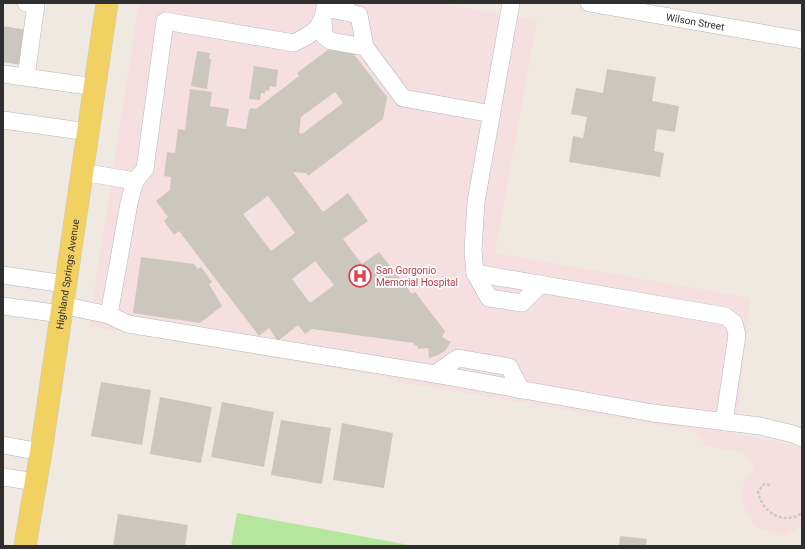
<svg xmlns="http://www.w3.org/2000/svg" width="805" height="549" font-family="Roboto,sans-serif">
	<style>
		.medical { fill: #f5dfe0 }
		.green { fill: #b6e59e }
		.building { fill: #cbc7bf; fill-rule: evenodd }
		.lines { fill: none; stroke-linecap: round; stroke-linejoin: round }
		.minor-casing { stroke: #b4b7c1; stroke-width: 18 }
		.major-casing { stroke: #c9c9c9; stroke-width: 23 }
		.path { stroke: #c9c9c9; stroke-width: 2.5; stroke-dasharray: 3 2; stroke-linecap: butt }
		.minor { stroke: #fff; stroke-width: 17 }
		.major { stroke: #f2d163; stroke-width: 22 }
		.labels { text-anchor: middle; stroke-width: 3.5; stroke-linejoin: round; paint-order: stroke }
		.street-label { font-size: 10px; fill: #2e2e2e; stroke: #fff }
		.health-label { font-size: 10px; fill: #be3a42; stroke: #fff; text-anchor: start }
	</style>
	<rect width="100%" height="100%" fill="#efe9e1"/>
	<path class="medical" d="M 139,3 L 433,3 L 537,20 L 495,253 L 750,298 L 736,434 L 779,442 L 802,450 L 802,526 L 783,536 L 755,527 L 741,501 L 744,480 L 755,470 L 745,453 L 706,446 L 695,431 L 405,383 L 385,377 L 89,326 Z"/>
	<path class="green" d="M 237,513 L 414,546 L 231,546 Z"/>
	<path class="building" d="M 3,26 L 26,30 L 22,65 L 3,62 Z
		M 329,49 L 353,53 L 387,97 L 383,119 L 308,176 L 306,173 L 293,172 L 323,212 L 348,193 L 368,221 L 343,239 L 362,264 L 379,252 L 412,294 L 415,292 L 445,331 L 442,337 L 451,342 L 445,351 L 436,356 L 429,358 L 428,348 L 418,349 L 418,346 L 414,345 L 414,343 L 312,329 L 305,334 L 298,325 L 278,341 L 269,328 L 259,336 L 179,231 L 174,235 L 164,221 L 168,217 L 156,201 L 170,190 L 171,177 L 164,176 L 167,152 L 175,153 L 178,129 L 185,130 L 190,89 L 212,92 L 210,106 L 229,109 L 226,126 L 246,129 L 249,110 L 251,108 L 256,109 L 299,76 L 297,73 ZM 335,92 L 343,103 L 302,134 L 299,133 L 301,117 ZM 268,196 L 295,233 L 271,251 L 243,214 ZM 315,261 L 334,285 L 310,303 L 292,279 Z
		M 197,51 L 210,53 L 209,59 L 211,59 L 207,89 L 191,86 Z
		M 254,66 L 278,70 L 276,87 L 270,86 L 269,91 L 266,90 L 265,93 L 261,93 L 260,100 L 249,99 Z
		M 607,69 L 656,77 L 652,101 L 679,106 L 675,132 L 657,129 L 654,151 L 664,153 L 660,177 L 569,162 L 573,136 L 583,138 L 587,117 L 571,114 L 576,88 L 603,93 Z
		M 141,257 L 194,264 L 198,269 L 201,267 L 212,282 L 209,284 L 222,306 L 200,323 L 133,313 Z
		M 101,382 L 151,390 L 142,445 L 91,436 Z
		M 160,397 L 212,407 L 201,463 L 150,454 Z
		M 222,402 L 274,412 L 264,467 L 211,457 Z
		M 281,420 L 331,428 L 322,484 L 271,475 Z
		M 342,423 L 393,433 L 384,488 L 333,480 Z
		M 118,514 L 188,525 L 185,546 L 113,546 Z
		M 620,536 L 647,539 L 646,546 L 619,546 Z"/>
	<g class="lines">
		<g class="minor-casing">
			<g id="minor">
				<path d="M 511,3 L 476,202 L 473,250 L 475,273 L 725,316 L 734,323 L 737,335 L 724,422"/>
				<path id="s1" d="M 589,3 L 802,40"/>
				<path d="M 345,12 L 359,15 L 365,47 L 403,98 L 492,114"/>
				<path d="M 323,19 L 324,36 L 331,41 L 365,47"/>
				<path d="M 3,74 L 95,87"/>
				<path d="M 26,77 L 36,4 L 26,3"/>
				<path d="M 3,120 L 88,132"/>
				<path d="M 82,172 L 135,181"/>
				<path d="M 475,273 L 489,298 L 522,303 L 541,284"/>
				<path d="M 3,275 L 65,284"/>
				<path d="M 62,305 L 109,315 L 128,324 L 435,374 L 653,413 L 760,426 L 793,434 L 802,438"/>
				<path d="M 3,306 L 61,314"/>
				<path d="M 109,315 L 129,203 L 135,181 L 145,169 L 165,21 L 294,43 C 312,34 322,29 325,8 L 345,12 L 346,3"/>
				<path d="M 435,374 L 458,358 L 509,367 L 521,390"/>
				<path d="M 3,445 L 41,452"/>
				<path d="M 3,477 L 36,482"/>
			</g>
		</g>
		<g class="major-casing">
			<g id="major">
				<path id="s2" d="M 25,546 L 41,452 L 107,3"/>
			</g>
		</g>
		<path class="path" d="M 770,485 L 764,484 L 758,491 C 761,512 784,526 802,513"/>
		<use href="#minor" class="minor"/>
		<use href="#major" class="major"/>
	</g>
	<defs>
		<g id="hospital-ring" transform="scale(1.15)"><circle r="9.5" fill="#fff" stroke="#e0444e" stroke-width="1.5"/><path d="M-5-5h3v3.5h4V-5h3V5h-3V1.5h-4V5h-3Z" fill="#e0444e"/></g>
	</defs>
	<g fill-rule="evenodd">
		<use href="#hospital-ring" x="360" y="276"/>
	</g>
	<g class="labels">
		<g class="street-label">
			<text dy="4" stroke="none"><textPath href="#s1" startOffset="108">Wilson Street</textPath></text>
			<text dy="4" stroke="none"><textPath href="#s2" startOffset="275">Highland Springs Avenue</textPath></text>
		</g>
		<g class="health-label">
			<text x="376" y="274">San Gorgonio<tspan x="376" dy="12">Memorial Hospital</tspan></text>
		</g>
	</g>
	<rect width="805" height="549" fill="none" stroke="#2e2e2e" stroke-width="8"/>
</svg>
